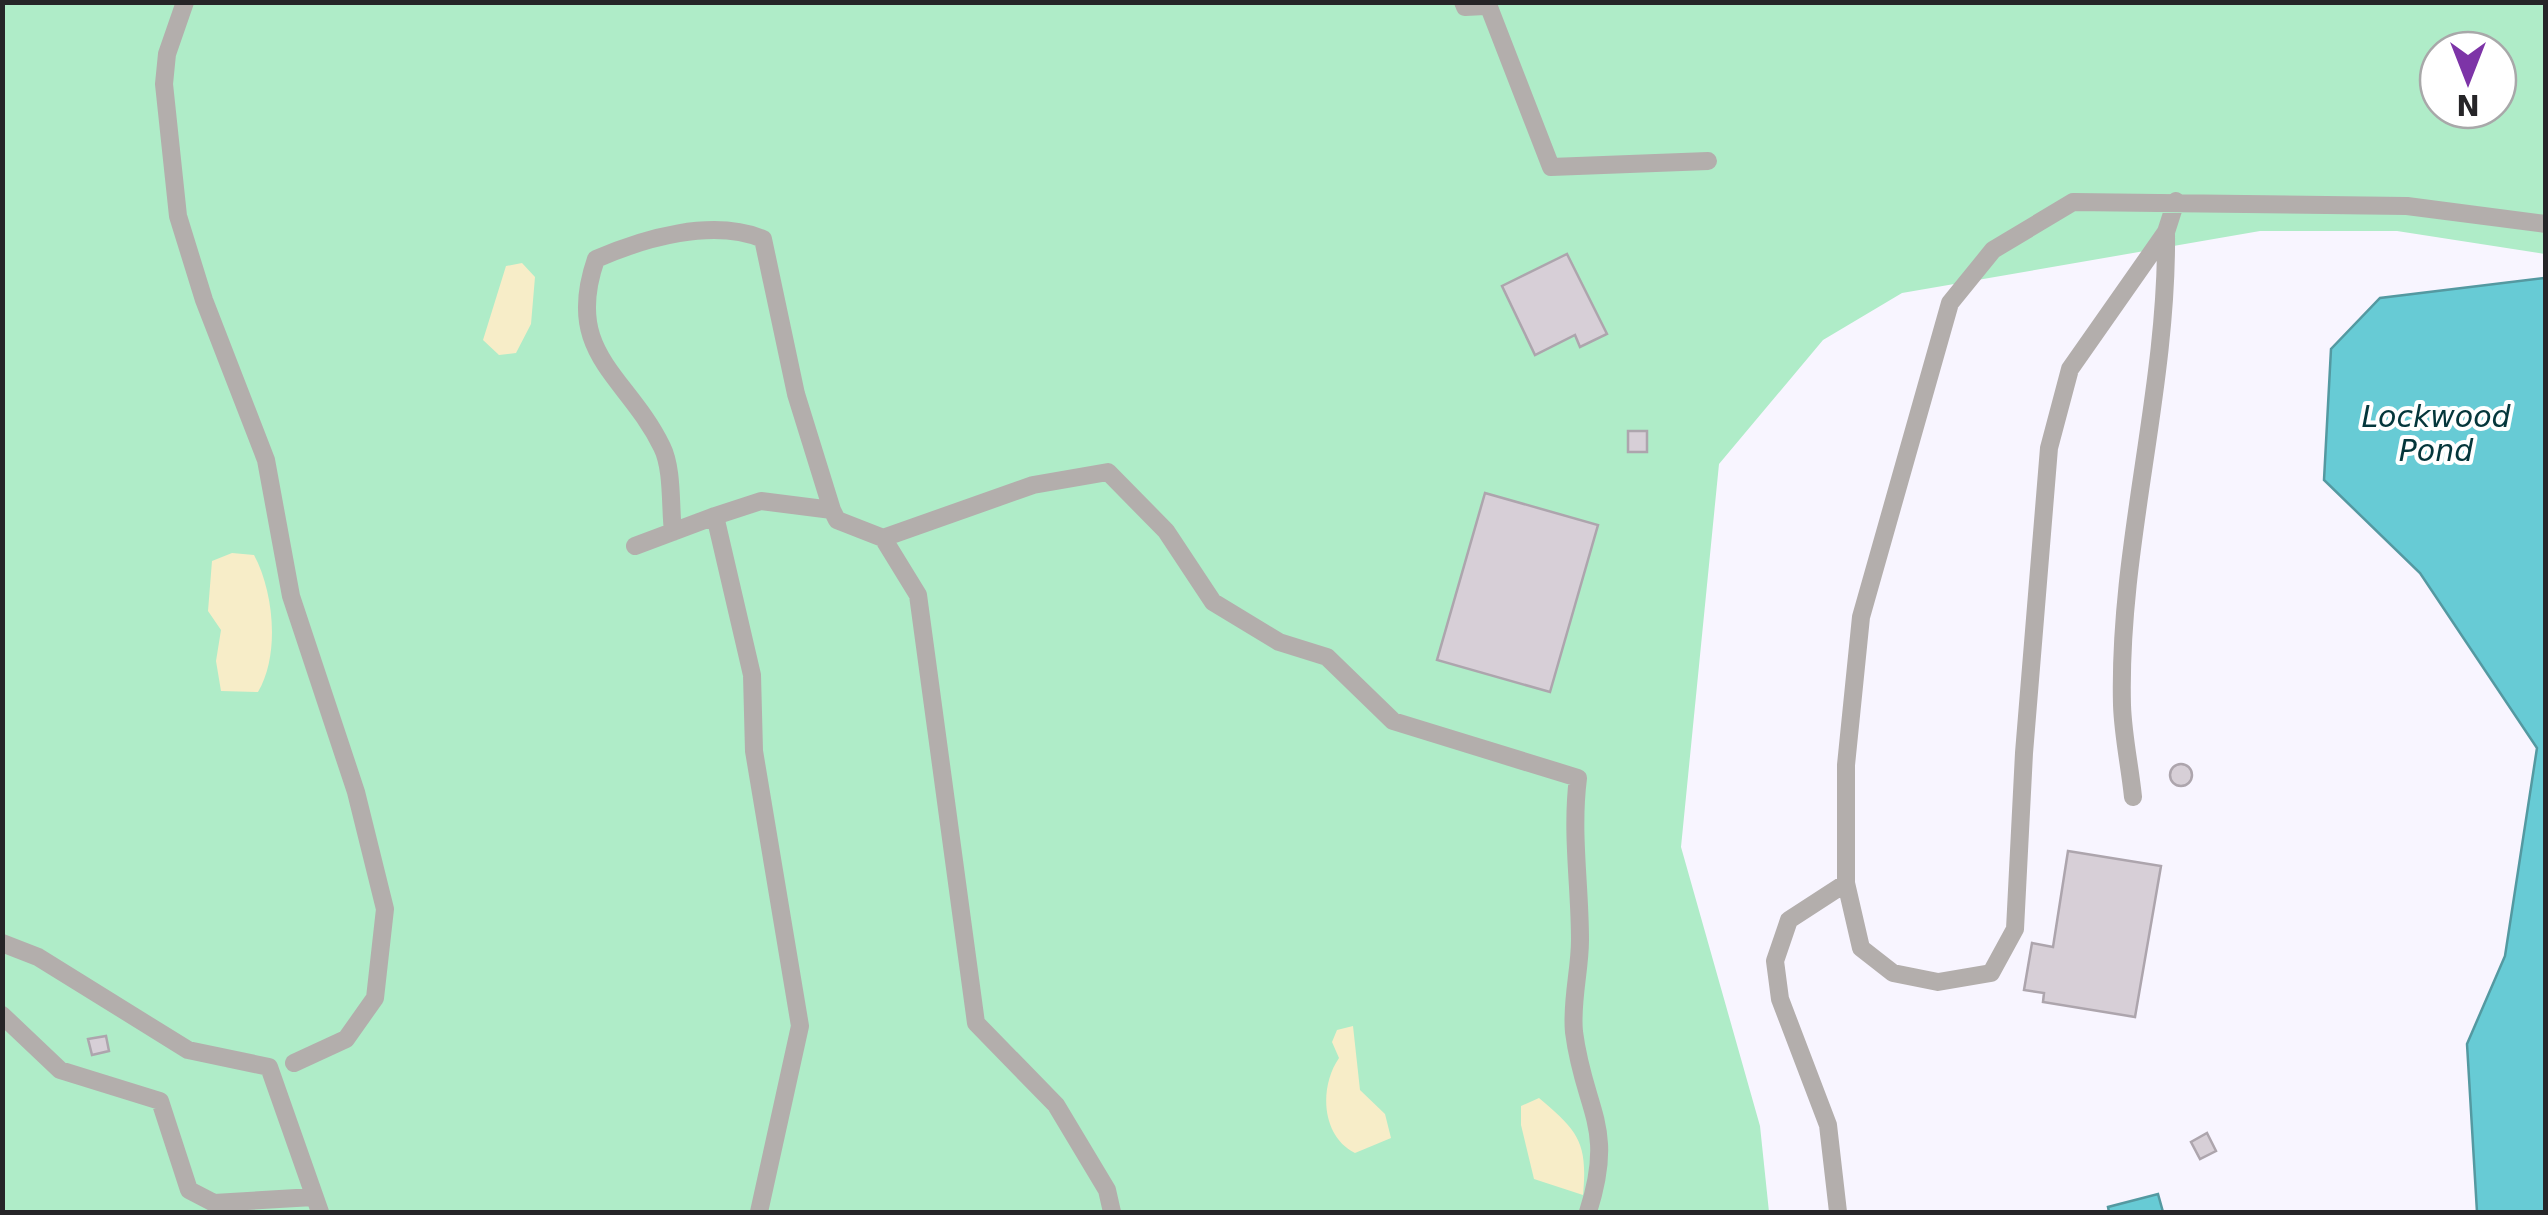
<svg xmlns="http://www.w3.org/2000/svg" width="2548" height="1215" font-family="'DejaVu Sans',sans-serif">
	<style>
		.green { fill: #afecc8; fill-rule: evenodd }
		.sand { fill: #f7edc8 }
		.water { fill: #67cbd5; stroke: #5499a1; stroke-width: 2.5 }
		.building { fill: #d7cfd7; stroke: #ada5ad; stroke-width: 2.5 }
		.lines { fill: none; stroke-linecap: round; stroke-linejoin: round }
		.service { stroke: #b3aeac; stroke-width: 18 }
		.labels { text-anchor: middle; stroke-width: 8; stroke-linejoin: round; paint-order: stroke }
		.water-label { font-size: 30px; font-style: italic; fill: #04363b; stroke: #fff }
	</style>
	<rect width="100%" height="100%" fill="#f8f5ff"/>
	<path class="green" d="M 2,3 L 2545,3 L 2545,254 L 2397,231 L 2260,231 L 1902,293 L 1823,340 L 1719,464 L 1681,847 L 1760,1126 L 1769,1212 L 3,1212 ZM 2438,50 L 2498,50 L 2498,110 L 2438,110 Z"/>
	<path class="sand" d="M 522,263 L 535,277 L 531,324 L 516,353 L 499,355 L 483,340 L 506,266 Z
		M 232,553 L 254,555 C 274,592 280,655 258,692 L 221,691 L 216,661 L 221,630 L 208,611 L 212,561 Z
		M 1353,1026 L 1360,1090 L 1385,1114 L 1391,1138 L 1355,1153 C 1321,1136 1319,1087 1339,1058 L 1332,1042 L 1337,1030 Z
		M 1539,1098 C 1578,1131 1588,1142 1583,1195 L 1534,1179 L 1521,1125 L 1521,1106 Z"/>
	<path class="water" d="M 2545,278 L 2545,1212 L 2477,1212 L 2467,1044 L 2505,956 L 2537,748 L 2420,573 L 2324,480 L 2331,349 L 2380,298 Z
		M 2158,1194 L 2163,1212 L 2109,1212 L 2108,1207 Z"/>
	<path class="building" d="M 1567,254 L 1607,334 L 1580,347 L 1575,335 L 1535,355 L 1502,286 Z
		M 1628,431 L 1647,431 L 1647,452 L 1628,452 Z
		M 1485,493 L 1598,525 L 1550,692 L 1437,660 Z
		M2170 775a11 11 0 1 1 22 0a11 11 0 1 1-22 0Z
		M 2068,851 L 2161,866 L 2135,1017 L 2043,1002 L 2044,993 L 2024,990 L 2032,943 L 2053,947 Z
		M 106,1036 L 109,1051 L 92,1055 L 88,1039 Z
		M 2207,1133 L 2216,1151 L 2200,1159 L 2191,1142 Z"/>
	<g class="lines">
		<path class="service" d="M 185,2 L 167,54 L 164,84 L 178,216 L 204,300 L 266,460 L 291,596 L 356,792 L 385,909 L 375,998 L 346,1039 L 294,1063
			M 1463,2 L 1465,7 L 1485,6
			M 1487,2 L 1551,167 L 1708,161
			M 2176,201 L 2166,232 L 2070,369 L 2049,448 L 2024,753 L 2015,929 L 1991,973 L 1938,982 L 1893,973 L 1861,948 L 1846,883 L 1846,765 L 1861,617 L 1950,303 L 1993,250 L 2073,202 L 2407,206 L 2546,224
			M 715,516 L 761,501 L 832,510
			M 673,532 C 670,507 673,469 662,447 C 627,375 563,354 596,259 C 644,238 713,218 763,239 L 796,394 L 832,510 L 837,520 L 883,538 L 918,595 L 976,1023 L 1056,1105 L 1107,1190 L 1112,1212
			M 883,538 L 1033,485 L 1108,472 L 1166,531 L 1213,602 L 1279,642 L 1327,657 L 1393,721 L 1578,778 C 1571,833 1580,885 1580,940 C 1580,970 1571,1002 1574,1032 C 1584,1111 1616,1125 1588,1212
			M 635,546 L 715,516 L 752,675 L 754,751 L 800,1026 L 759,1212
			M 2133,797 C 2130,767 2123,736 2122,705 C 2118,547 2168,391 2166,232
			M 2,943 L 38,957 L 188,1050 L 269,1067 L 320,1212
			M 2,1015 L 60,1070 L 160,1101 L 189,1190 L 214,1203 L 313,1197
			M 1838,1212 L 1828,1125 L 1780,999 L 1775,961 L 1789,920 L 1846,883"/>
	</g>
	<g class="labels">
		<g class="water-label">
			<text x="2436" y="427">Lockwood<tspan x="2436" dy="34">Pond</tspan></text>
		</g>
	</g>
	<rect width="2548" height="1215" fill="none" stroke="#262528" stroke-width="10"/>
	<g transform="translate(2468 80) rotate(180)"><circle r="48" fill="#ffffff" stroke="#a8a8a9" stroke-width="2.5"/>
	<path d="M0-8L18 38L0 25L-18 38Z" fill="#7d34a7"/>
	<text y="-15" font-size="28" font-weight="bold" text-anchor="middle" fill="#262528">N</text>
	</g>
</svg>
